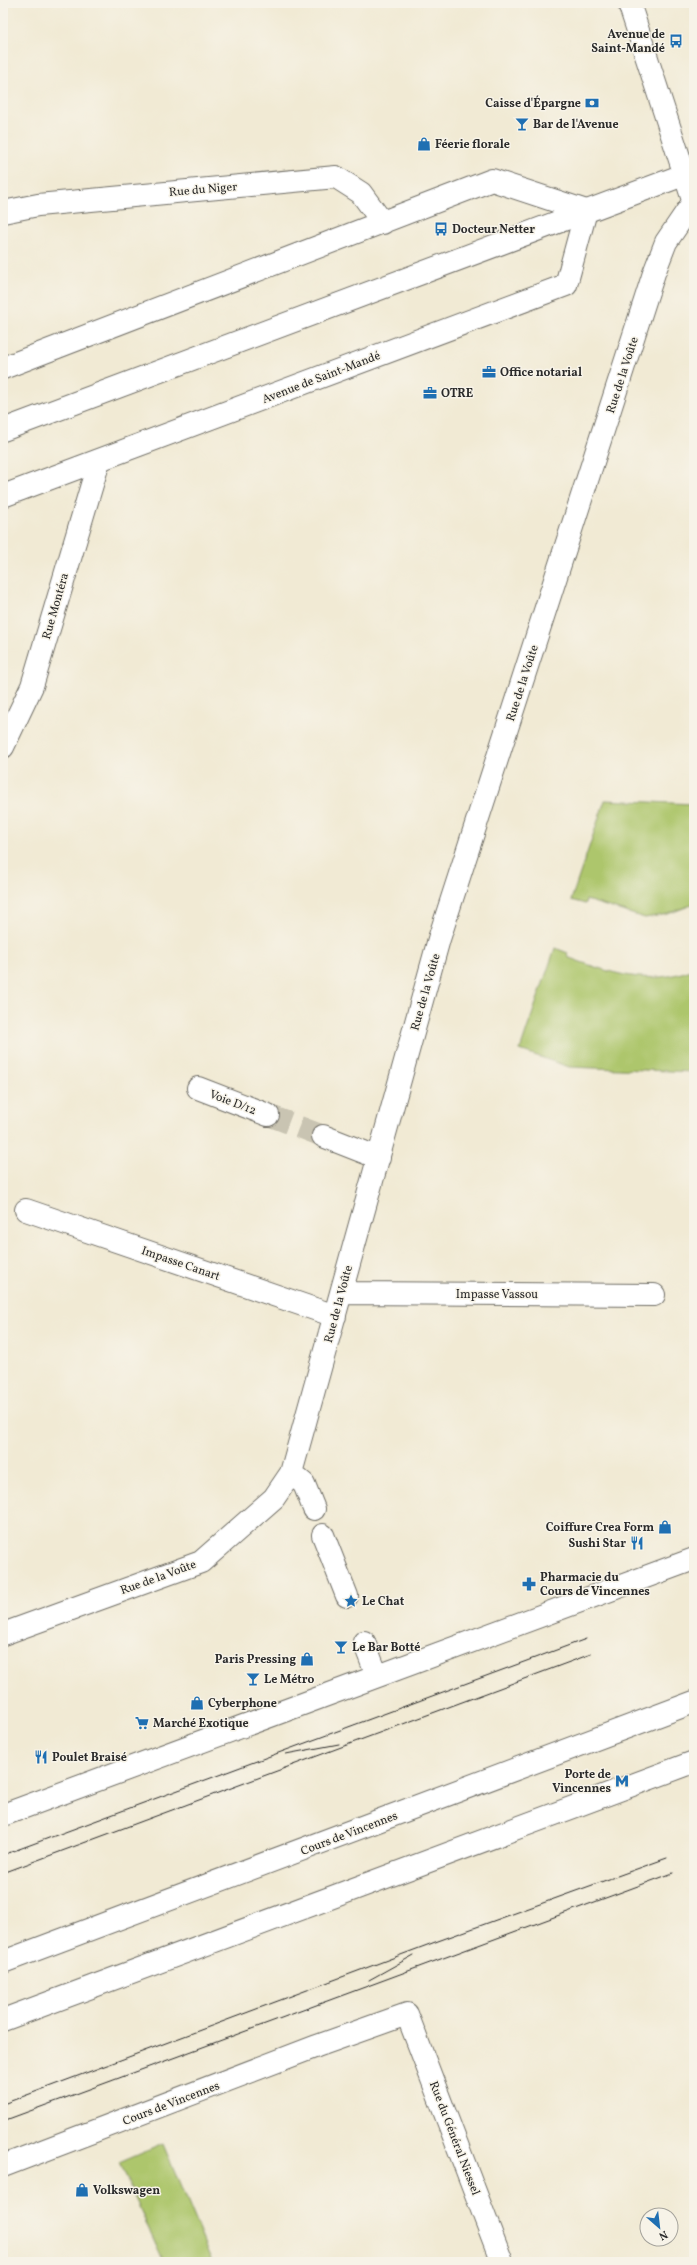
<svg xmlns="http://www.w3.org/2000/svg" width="697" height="2265" font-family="Vollkorn,serif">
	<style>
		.green { fill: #adc66c; stroke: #6c784c }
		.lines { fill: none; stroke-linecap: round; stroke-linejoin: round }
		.minor-tunnel { stroke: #c9c4b2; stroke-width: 22; stroke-dasharray: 22 11; stroke-linecap: butt }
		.minor-casing { stroke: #706e66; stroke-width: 24 }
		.major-casing { stroke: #706e66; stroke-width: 24 }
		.minor { stroke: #fff; stroke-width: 22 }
		.major { stroke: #fff; stroke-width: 22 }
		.tram { stroke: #2b2b2b; stroke-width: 1 }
		.labels { text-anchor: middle; stroke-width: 3; stroke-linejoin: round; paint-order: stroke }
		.poi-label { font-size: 12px; font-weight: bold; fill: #2b2b2b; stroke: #f7f3e8; text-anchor: start }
		.street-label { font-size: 12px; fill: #2b2b2b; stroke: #f7f3e8 }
	</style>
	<rect width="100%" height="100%" fill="#f7f3e8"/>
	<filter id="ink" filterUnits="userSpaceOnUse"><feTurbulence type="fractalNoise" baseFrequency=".025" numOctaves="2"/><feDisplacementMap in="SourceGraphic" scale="8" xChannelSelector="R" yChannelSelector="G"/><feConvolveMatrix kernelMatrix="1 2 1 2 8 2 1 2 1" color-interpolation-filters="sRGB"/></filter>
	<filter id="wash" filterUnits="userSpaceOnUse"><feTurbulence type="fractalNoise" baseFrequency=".012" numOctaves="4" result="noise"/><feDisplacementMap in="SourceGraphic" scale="16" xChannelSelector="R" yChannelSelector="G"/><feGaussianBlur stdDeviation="0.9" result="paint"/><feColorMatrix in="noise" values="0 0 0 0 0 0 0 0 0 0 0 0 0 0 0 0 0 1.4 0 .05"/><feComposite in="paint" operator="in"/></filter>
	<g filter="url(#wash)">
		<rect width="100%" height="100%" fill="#f1ead4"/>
		<path class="green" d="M 605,800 L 694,804 L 694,904 L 668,914 L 645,918 L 586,900 L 585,904 L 571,900 Z
			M 555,948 L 568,953 L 567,957 C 611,973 647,987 694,969 L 694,1072 L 569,1067 L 520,1050 Z
			M 163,2144 L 212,2262 L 164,2262 L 119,2163 Z"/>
	</g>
	<g filter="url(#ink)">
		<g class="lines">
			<path class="minor-tunnel" d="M 268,1115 L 323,1136"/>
			<g class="minor-casing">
				<path id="minor" d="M 629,3 L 694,203
					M 3,212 L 38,205 L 336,177 L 361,193 L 383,223
					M 3,368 L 492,180 L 586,211 L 566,285 L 3,496
					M 3,747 L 32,686 L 99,461
					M 198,1088 L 268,1115
					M 323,1136 L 379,1158
					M 26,1210 L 335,1316
					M 341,1293 L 654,1295
					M 291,1473 L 304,1484 L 314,1509
					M 323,1535 L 347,1596
					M 3,1634 L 201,1562 L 274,1498 L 291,1473 L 439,939 L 654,273 L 666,242 L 694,201
					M 364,1642 L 377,1676
					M 3,1815 L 694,1559
					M 3,2166 L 317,2046 L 407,2014 L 502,2262"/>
			</g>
			<g class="major-casing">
				<path id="major" d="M 3,430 L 694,171
					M 3,1962 L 694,1702
					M 3,2020 L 694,1762"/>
			</g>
			<use href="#minor" class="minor"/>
			<use href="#major" class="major"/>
			<path class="tram" d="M 286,1754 L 339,1744
				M 3,1855 L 586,1639
				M 3,1873 L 591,1654
				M 369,1980 L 414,1955
				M 3,2104 L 438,1941 L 667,1858
				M 3,2121 L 673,1873"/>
		</g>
	</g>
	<defs>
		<g id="bus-bare" transform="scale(1.08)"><path d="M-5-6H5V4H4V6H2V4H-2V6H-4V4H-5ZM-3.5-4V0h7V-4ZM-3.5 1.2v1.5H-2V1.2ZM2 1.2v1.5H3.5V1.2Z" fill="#1f6fb2" stroke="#f7f3e8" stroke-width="2.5" paint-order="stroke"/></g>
		<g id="bank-bare" transform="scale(1.08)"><path d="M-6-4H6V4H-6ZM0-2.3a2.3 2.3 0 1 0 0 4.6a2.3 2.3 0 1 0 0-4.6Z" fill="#1f6fb2" stroke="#f7f3e8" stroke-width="2.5" paint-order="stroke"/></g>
		<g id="bar-bare" transform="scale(1.08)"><path d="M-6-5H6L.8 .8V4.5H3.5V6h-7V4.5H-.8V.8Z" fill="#1f6fb2" stroke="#f7f3e8" stroke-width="2.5" paint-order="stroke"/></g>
		<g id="shop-bare" transform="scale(1.08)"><path d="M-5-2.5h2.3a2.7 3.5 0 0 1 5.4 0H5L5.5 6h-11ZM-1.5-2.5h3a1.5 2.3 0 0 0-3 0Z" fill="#1f6fb2" stroke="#f7f3e8" stroke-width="2.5" paint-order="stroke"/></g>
		<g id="office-bare" transform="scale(1.08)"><path d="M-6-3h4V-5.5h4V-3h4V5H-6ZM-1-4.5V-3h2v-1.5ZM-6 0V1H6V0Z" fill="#1f6fb2" stroke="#f7f3e8" stroke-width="2.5" paint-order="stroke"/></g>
		<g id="restaurant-bare" transform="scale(1.08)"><path d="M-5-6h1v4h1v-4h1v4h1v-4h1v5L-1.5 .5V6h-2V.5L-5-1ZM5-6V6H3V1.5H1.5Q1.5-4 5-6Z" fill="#1f6fb2" stroke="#f7f3e8" stroke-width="2.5" paint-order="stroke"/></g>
		<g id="pharmacy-bare" transform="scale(1.08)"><path d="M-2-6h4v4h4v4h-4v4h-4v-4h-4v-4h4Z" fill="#1f6fb2" stroke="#f7f3e8" stroke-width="2.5" paint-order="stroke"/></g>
		<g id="sight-bare" transform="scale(1.08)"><path d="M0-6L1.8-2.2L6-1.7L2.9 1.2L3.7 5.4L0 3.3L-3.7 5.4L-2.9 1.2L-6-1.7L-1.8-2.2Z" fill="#1f6fb2" stroke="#f7f3e8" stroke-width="2.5" paint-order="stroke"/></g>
		<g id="supermarket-bare" transform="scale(1.08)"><path d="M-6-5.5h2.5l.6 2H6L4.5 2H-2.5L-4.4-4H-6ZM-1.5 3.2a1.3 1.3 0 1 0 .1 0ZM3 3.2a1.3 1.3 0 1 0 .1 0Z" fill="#1f6fb2" stroke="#f7f3e8" stroke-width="2.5" paint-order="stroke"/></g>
		<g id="metro-bare" transform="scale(1.08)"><path d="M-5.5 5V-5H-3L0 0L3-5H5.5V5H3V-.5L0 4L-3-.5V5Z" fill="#1f6fb2" stroke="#f7f3e8" stroke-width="2.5" paint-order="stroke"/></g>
	</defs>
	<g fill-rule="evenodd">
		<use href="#bus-bare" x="676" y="41"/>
		<use href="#bank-bare" x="592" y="103"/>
		<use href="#bar-bare" x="522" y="124"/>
		<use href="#shop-bare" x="424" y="144"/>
		<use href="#bus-bare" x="441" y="229"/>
		<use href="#office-bare" x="489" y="372"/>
		<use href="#office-bare" x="430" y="393"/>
		<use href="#shop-bare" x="665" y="1527"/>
		<use href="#restaurant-bare" x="637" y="1543"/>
		<use href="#pharmacy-bare" x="529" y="1584"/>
		<use href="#sight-bare" x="351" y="1601"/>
		<use href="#bar-bare" x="341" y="1647"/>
		<use href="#shop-bare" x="307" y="1659"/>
		<use href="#bar-bare" x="253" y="1679"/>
		<use href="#shop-bare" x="197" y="1703"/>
		<use href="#supermarket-bare" x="142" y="1723"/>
		<use href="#restaurant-bare" x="41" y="1757"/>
		<use href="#metro-bare" x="622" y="1781"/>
		<use href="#shop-bare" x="82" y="2190"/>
	</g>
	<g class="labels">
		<g class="poi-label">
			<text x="665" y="38" text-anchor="end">Avenue de<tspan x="665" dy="14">Saint-Mandé</tspan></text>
			<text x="581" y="107" text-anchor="end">Caisse d'Épargne</text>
			<text x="533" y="128">Bar de l'Avenue</text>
			<text x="435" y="148">Féerie florale</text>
			<text x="452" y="233">Docteur Netter</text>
			<text x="500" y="376">Office notarial</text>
			<text x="441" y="397">OTRE</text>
			<text x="654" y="1531" text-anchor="end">Coiffure Crea Form</text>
			<text x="626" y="1547" text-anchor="end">Sushi Star</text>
			<text x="540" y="1581">Pharmacie du<tspan x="540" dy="14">Cours de Vincennes</tspan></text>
			<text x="362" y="1605">Le Chat</text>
			<text x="352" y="1651">Le Bar Botté</text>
			<text x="296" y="1663" text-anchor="end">Paris Pressing</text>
			<text x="264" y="1683">Le Métro</text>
			<text x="208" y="1707">Cyberphone</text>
			<text x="153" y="1727">Marché Exotique</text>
			<text x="52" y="1761">Poulet Braisé</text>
			<text x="611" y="1778" text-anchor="end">Porte de<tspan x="611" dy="14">Vincennes</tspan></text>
			<text x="93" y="2194">Volkswagen</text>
		</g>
		<g class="street-label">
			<text transform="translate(203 189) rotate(-5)" y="4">Rue du Niger</text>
			<text transform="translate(622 375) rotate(-72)" y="4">Rue de la Voûte</text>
			<text transform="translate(321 377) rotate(-21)" y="4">Avenue de Saint-Mandé</text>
			<text transform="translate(55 606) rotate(-74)" y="4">Rue Montéra</text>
			<text transform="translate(522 683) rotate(-72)" y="4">Rue de la Voûte</text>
			<text transform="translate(425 992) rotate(-74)" y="4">Rue de la Voûte</text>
			<text transform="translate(233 1102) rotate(21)" y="4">Voie D/12</text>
			<text transform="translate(181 1263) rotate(19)" y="4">Impasse Canart</text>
			<text x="497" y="1298">Impasse Vassou</text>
			<text transform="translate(338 1304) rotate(-75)" y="4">Rue de la Voûte</text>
			<text transform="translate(158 1577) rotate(-20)" y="4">Rue de la Voûte</text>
			<text transform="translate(349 1833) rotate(-21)" y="4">Cours de Vincennes</text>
			<text transform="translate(171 2103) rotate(-21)" y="4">Cours de Vincennes</text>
			<text transform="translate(455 2138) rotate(69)" y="4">Rue du Général Niessel</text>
		</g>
	</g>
	<rect width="697" height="2265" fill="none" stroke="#f7f3e8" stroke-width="16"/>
	<g transform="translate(659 2227) rotate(152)"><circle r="19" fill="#f7f3e8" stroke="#a5a39c"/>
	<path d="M0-3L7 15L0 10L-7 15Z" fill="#1f6fb2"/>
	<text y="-6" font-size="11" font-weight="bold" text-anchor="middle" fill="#2b2b2b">N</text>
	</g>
</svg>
